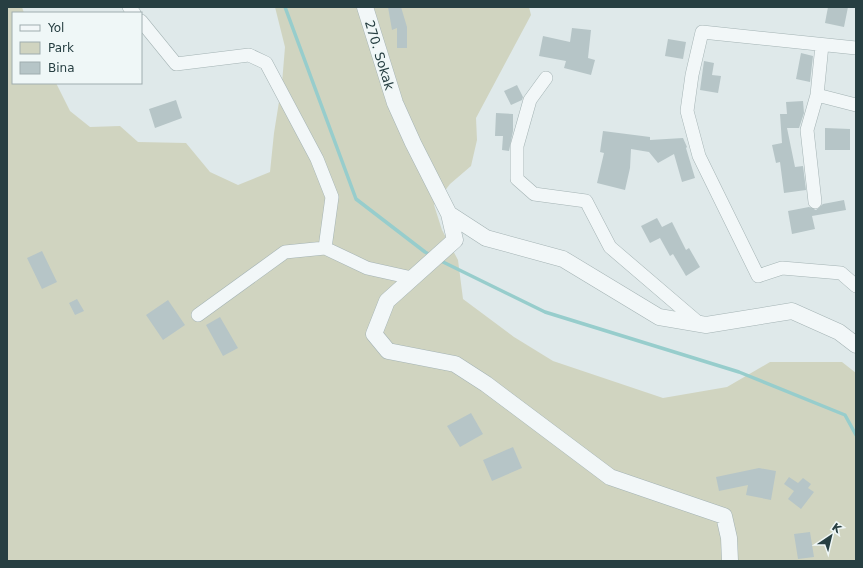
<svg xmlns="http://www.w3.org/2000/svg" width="863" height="568" font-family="'DejaVu Sans',sans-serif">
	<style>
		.green { fill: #d0d4c0 }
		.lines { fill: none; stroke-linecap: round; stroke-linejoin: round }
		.stream { stroke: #97cdcc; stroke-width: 3.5 }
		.building { fill: #b6c5c7 }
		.minor-casing { stroke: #a4b3b4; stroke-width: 14 }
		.tertiary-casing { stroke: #a4b3b4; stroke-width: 17 }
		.minor { stroke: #f2f7f8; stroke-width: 13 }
		.tertiary { stroke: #f2f7f8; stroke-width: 16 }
		.labels { text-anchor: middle; stroke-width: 3.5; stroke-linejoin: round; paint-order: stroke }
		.street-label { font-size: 13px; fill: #273f42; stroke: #eff7f7 }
	</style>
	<rect width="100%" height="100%" fill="#dfe9ea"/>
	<path class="green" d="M 7,7 L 22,7 L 24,13 L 13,13 L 13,83 L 56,83 L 70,111 L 90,127 L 120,126 L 138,142 L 186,143 L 210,172 L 238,185 L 270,172 L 274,133 L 282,83 L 285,47 L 275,7 L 529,7 L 531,15 L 476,118 L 477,140 L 471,166 L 450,184 L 434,205 L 442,230 L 458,260 L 463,299 L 514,337 L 553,361 L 663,398 L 727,387 L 770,362 L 842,362 L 856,373 L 856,561 L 7,561 Z"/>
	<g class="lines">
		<path class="stream" d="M 285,7 L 356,199 L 425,252 L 432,256
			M 439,260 L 545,312 L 739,372 L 845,415 L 856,435"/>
	</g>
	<path class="building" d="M 388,7 L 401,7 L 407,27 L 407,48 L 397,48 L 397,28 L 392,30 Z
		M 828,7 L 848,7 L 844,27 L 825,23 Z
		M 572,28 L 591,30 L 588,58 L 595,60 L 591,75 L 564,68 L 566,61 L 539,56 L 543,36 L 570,42 Z
		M 668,39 L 686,42 L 683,59 L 665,56 Z
		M 801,53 L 813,56 L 810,82 L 796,79 Z
		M 704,61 L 714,63 L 712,75 L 721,76 L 718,93 L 700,90 Z
		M 517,85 L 523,97 L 522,100 L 511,105 L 504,91 Z
		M 176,100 L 182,118 L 155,128 L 149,109 Z
		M 803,101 L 804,113 L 799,128 L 787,128 L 795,167 L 803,166 L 806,190 L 784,193 L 780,162 L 776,163 L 772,145 L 782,143 L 780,114 L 787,114 L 786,102 Z
		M 496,113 L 513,114 L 513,131 L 509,151 L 502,150 L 503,136 L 495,136 Z
		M 825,128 L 850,129 L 850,150 L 825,150 Z
		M 603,131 L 650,137 L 650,140 L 683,138 L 687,147 L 686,148 L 695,178 L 682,182 L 674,154 L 658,163 L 649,152 L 631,149 L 630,168 L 625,190 L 597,183 L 604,153 L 600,152 Z
		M 844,200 L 846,210 L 812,216 L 815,229 L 792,234 L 788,211 L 809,207 L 816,210 L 823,204 Z
		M 657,218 L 662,227 L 672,222 L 686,250 L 689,248 L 700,267 L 686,276 L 673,254 L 670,256 L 660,238 L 650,243 L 641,226 Z
		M 42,251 L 57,282 L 42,289 L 27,258 Z
		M 77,299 L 84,311 L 75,315 L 69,303 Z
		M 168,300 L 185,325 L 163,340 L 146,315 Z
		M 220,317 L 238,348 L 223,356 L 206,325 Z
		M 471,413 L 483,434 L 460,447 L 447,426 Z
		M 513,447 L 522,468 L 492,481 L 483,460 Z
		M 759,468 L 776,471 L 771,500 L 746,495 L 748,485 L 719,491 L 716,477 Z
		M 789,477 L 798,483 L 803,478 L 811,484 L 808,488 L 814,492 L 801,509 L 788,499 L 794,491 L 784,484 Z
		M 810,532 L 814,557 L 798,559 L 794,534 Z"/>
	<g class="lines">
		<g class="minor-casing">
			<path id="minor" d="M 129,7 L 134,13
				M 141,21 L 176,64 L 249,55 L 266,63 L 317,159 L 332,197 L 325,248
				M 856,48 L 702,32 L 692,75 L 687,111 L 699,156 L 758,276 L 782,268 L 841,273 L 856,286
				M 546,78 L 530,100 L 517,146 L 517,179 L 534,194 L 586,201 L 610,247 L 700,324
				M 817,95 L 856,105
				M 815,202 L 807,130 L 817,95 L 822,45
				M 198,315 L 285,252 L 325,248 L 367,268 L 412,278"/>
		</g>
		<g class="tertiary-casing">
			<path id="tertiary" d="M 365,7 L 395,103 L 413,143 L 449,214 L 486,238 L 563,259 L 659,317 L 706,325 L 792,311 L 839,332 L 856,345
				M 449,214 L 455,240 L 387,301 L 374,334 L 388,351 L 455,364 L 486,384 L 610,477 L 724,516 L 729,538 L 730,561"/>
		</g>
		<use href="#minor" class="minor"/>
		<use href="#tertiary" class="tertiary"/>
	</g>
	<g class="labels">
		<g class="street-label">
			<text transform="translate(380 55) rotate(73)" y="5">270. Sokak</text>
		</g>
	</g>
	<rect width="863" height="568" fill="none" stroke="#273f42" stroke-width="16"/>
	<rect x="12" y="12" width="130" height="72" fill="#eff7f7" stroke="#9fadaf"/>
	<rect x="20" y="25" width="20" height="6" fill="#f2f7f8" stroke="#9fadaf"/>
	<text x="48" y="32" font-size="12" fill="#273f42">Yol</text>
	<rect x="20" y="42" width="20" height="12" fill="#d0d4c0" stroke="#9fadaf"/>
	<text x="48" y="52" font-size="12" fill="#273f42">Park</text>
	<rect x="20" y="62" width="20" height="12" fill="#b6c5c7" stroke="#9fadaf"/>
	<text x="48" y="72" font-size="12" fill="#273f42">Bina</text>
	<g transform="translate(831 536) rotate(35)" stroke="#eff7f7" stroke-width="3" paint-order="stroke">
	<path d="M0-3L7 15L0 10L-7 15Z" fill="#273f42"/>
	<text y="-6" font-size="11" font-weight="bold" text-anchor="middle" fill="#273f42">K</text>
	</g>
</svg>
